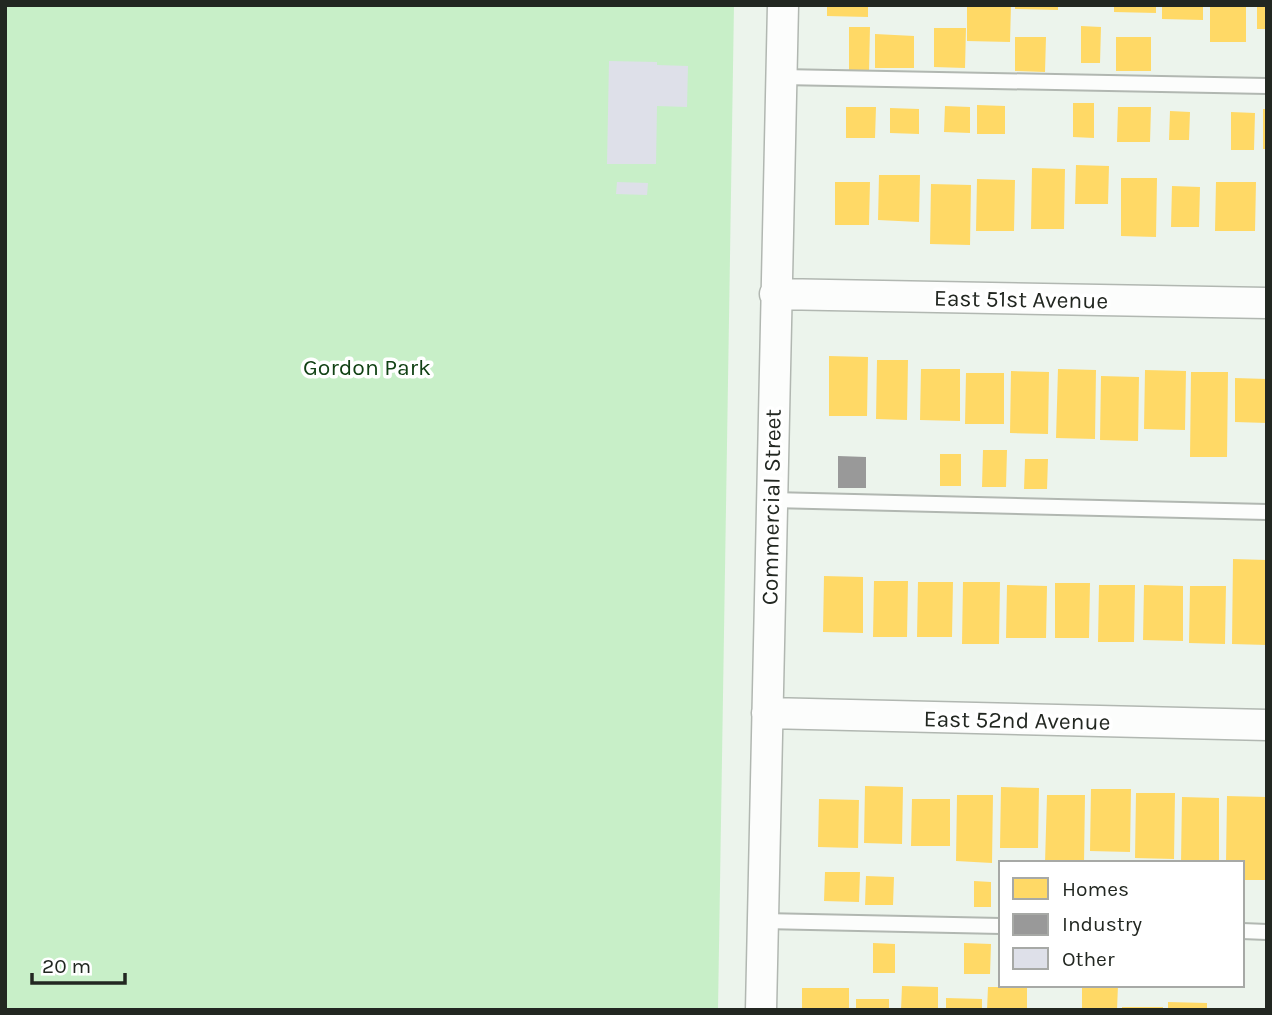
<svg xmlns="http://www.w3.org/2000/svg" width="1272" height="1015" font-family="Karla,sans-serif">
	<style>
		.green { fill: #c8efc8 }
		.homes { fill: #ffd966 }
		.industry { fill: #999 }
		.building { fill: #dee0e9 }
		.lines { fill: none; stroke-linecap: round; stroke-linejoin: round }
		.service-casing { stroke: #b1b7b1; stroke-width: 18 }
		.minor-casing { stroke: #b1b7b1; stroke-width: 33 }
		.service { stroke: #fcfdfc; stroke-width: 14 }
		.minor { stroke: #fcfdfc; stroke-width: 30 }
		.labels { text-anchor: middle; stroke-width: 7; stroke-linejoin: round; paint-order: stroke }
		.street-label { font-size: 23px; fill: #222721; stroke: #fff }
		.park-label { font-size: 23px; fill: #114114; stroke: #fff }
	</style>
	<rect width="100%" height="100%" fill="#ecf4ec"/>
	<path class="green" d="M 5,5 L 734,5 L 718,1010 L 5,1010 Z"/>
	<path class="homes" d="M 827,5 L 868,5 L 868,17 L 827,16 Z
		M 967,5 L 1011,5 L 1010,42 L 967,41 Z
		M 1015,5 L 1058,5 L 1058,10 L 1015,9 Z
		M 1114,5 L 1156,5 L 1156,13 L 1114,12 Z
		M 1162,5 L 1203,5 L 1203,20 L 1162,19 Z
		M 1210,5 L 1246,5 L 1246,42 L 1210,42 Z
		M 1257,5 L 1267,5 L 1267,29 L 1257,29 Z
		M 1081,26 L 1101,27 L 1100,63 L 1081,63 Z
		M 849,27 L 870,27 L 869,71 L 849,71 Z
		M 934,28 L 966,28 L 965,68 L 934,67 Z
		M 875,34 L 914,36 L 914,68 L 875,68 Z
		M 1015,37 L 1046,37 L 1045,72 L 1015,71 Z
		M 1116,37 L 1151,37 L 1151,71 L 1116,71 Z
		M 1073,103 L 1094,103 L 1094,138 L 1073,137 Z
		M 977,105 L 1005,106 L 1005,134 L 977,134 Z
		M 945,106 L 970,107 L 970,133 L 944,132 Z
		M 846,107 L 876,107 L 875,138 L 846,138 Z
		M 1118,107 L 1151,107 L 1150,142 L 1117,142 Z
		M 890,108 L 919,109 L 919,134 L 890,133 Z
		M 1263,109 L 1267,109 L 1267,149 L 1263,149 Z
		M 1170,111 L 1190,112 L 1189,140 L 1169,140 Z
		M 1231,112 L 1255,113 L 1254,150 L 1231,150 Z
		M 1076,165 L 1109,166 L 1108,204 L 1075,204 Z
		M 1032,168 L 1065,169 L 1064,229 L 1031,229 Z
		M 879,175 L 920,175 L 919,222 L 878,220 Z
		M 1121,178 L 1157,178 L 1156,237 L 1121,236 Z
		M 977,179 L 1015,180 L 1014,231 L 976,231 Z
		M 835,182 L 870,182 L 869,225 L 835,225 Z
		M 1216,182 L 1256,182 L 1255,231 L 1215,231 Z
		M 931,184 L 971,185 L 970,245 L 930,244 Z
		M 1172,186 L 1200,187 L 1199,227 L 1171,227 Z
		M 829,356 L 868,357 L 867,416 L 829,416 Z
		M 877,360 L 908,360 L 907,420 L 876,419 Z
		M 921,369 L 960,369 L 960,421 L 920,420 Z
		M 1058,369 L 1096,370 L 1095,439 L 1056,438 Z
		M 1145,370 L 1186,371 L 1185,430 L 1144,429 Z
		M 1011,371 L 1049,372 L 1048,434 L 1010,433 Z
		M 1191,372 L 1228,372 L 1227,457 L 1190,457 Z
		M 966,373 L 1004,373 L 1004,424 L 965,424 Z
		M 1101,376 L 1139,377 L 1138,441 L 1100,440 Z
		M 1235,378 L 1267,379 L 1267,423 L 1235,422 Z
		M 983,450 L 1007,450 L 1006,487 L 982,487 Z
		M 940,454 L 961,454 L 961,486 L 940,486 Z
		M 1025,459 L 1048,459 L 1047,489 L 1024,489 Z
		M 1233,559 L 1267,560 L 1267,645 L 1232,644 Z
		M 824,576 L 863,577 L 863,633 L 823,632 Z
		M 874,581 L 908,581 L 907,637 L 873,637 Z
		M 918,582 L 953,582 L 952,637 L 917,637 Z
		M 963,582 L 1000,582 L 999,644 L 962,644 Z
		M 1055,583 L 1090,583 L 1089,638 L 1055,638 Z
		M 1007,585 L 1047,586 L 1046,638 L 1006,638 Z
		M 1099,585 L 1135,585 L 1134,642 L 1098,642 Z
		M 1144,585 L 1183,586 L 1183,641 L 1143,640 Z
		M 1190,586 L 1226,586 L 1225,644 L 1189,643 Z
		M 865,786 L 903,787 L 902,844 L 864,843 Z
		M 1001,787 L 1039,788 L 1038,848 L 1000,848 Z
		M 1091,789 L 1131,789 L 1130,852 L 1090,851 Z
		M 1136,793 L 1175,793 L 1174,859 L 1135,858 Z
		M 957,795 L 993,795 L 992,863 L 956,861 Z
		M 1047,795 L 1085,795 L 1084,863 L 1045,863 Z
		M 1227,796 L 1267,797 L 1266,880 L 1242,880 L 1242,863 L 1226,863 Z
		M 1182,797 L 1219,798 L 1219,863 L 1181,863 Z
		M 819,799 L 859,800 L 858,848 L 818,847 Z
		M 912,799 L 950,799 L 950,846 L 911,846 Z
		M 825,872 L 860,872 L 859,902 L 824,901 Z
		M 866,876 L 894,877 L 893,905 L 865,905 Z
		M 974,881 L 991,882 L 991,907 L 974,907 Z
		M 873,943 L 895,944 L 895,973 L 873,973 Z
		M 964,943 L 991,944 L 990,974 L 964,974 Z
		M 1082,985 L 1118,985 L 1117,1010 L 1082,1010 Z
		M 902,986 L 938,987 L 938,1010 L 901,1010 Z
		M 988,987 L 1027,987 L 1027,1010 L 987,1010 Z
		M 802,988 L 849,988 L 849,1010 L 802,1010 Z
		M 946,998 L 982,999 L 982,1010 L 946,1010 Z
		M 856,999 L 889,999 L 889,1010 L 856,1010 Z
		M 1168,1002 L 1207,1003 L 1207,1010 L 1168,1010 Z
		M 1122,1007 L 1163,1007 L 1163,1010 L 1122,1010 Z"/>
	<path class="industry" d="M 838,456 L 866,457 L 866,488 L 838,488 Z"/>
	<path class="building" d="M 609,61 L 657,62 L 657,65 L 688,66 L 687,107 L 657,106 L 656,164 L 607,164 Z
		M 617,182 L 648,183 L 647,195 L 616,194 Z"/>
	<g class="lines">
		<g class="service-casing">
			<path id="service" d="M 781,77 L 1267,86
				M 772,500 L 1267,512
				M 763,921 L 1001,926
				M 1242,931 L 1267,932"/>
		</g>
		<g class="minor-casing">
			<path id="minor" d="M 775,294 L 1267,303
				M 767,713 L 1267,725
				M 761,1010 L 783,5"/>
		</g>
		<use href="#service" class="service"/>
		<use href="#minor" class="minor"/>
	</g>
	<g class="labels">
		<g class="street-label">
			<text transform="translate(1021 299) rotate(1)" y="8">East 51st Avenue</text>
			<text transform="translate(771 507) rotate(-89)" y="8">Commercial Street</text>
			<text transform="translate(1017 720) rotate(1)" y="8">East 52nd Avenue</text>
		</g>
		<g class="park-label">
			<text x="367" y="375">Gordon Park</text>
		</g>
	</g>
	<rect width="1272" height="1015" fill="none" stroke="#222721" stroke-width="14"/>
	<rect x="999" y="861" width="245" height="126" fill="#ffffff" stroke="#a7a9a6" stroke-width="2"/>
	<rect x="1013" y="878" width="35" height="21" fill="#ffd966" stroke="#a7a9a6" stroke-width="2"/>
	<text x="1062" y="896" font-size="21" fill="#222721">Homes</text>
	<rect x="1013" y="914" width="35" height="21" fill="#999999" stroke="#a7a9a6" stroke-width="2"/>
	<text x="1062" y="931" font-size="21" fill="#222721">Industry</text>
	<rect x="1013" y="948" width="35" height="21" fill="#dee0e9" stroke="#a7a9a6" stroke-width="2"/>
	<text x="1062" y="966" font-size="21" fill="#222721">Other</text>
	<path d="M32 973v10h93v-10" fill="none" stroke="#222721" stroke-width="3.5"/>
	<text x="42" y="973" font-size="21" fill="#222721" stroke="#ffffff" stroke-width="5" paint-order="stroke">20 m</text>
</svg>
